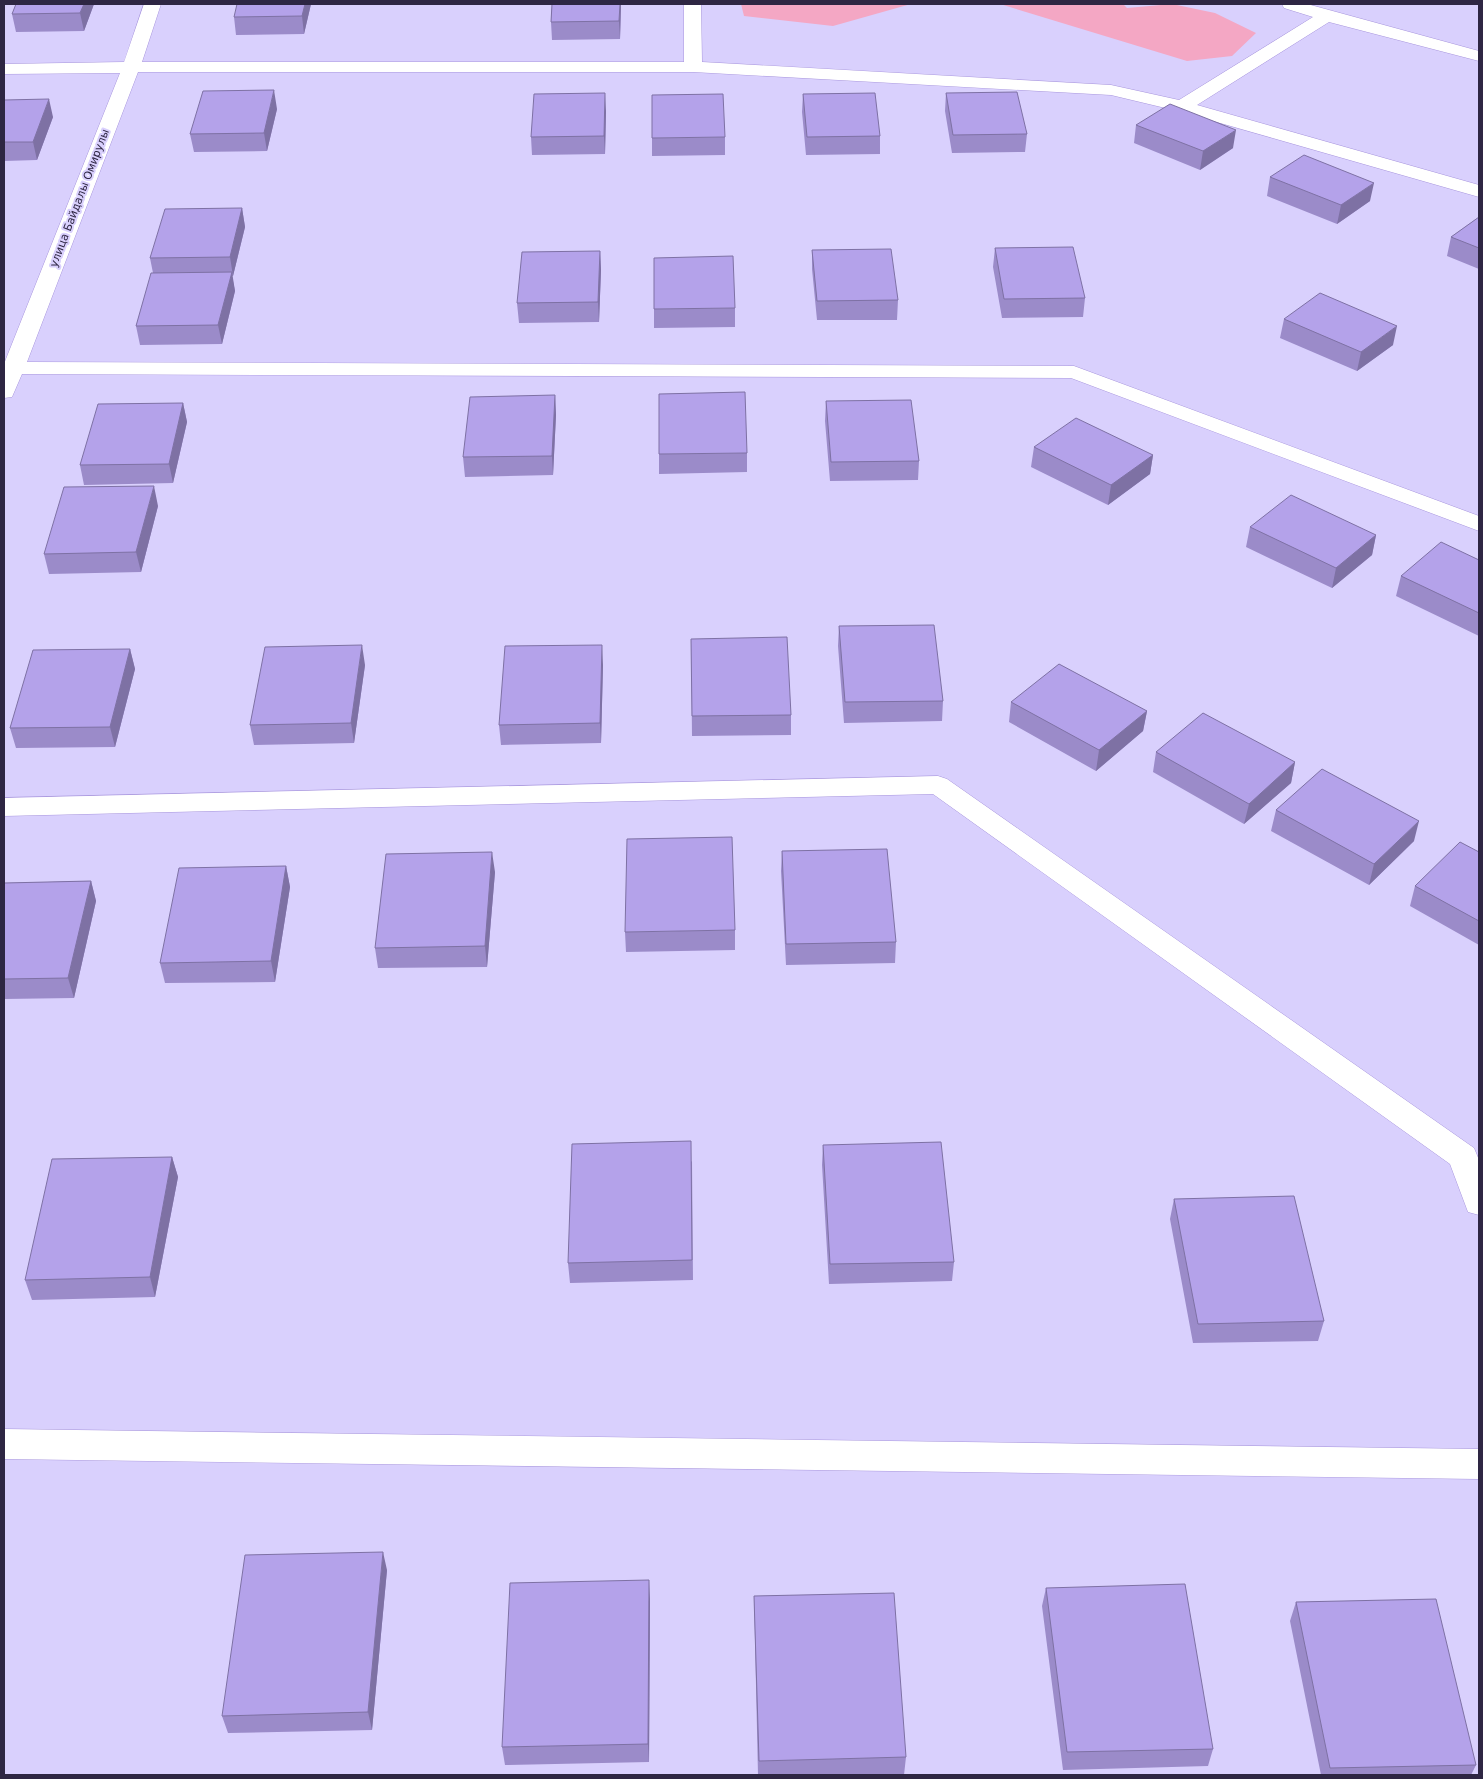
<svg xmlns="http://www.w3.org/2000/svg" width="1483" height="1779" font-family="'DejaVu Sans',sans-serif">
	<style>
		.green { fill: #f4a7c4 }
		.lines { fill: none; stroke-linecap: round; stroke-linejoin: round }
		.street-casing { stroke: #a896dd; stroke-width: 1 }
		.street { fill: #fff; fill-rule: evenodd }
		.wall { fill: #9b8bc9 }
		.shaded-wall { fill: #7e71a4 }
		.building { fill: #b4a2ea; stroke: #7e71a4 }
		.labels { text-anchor: middle; stroke-width: 4; stroke-linejoin: round; paint-order: stroke }
		.far-street-label { font-size: 11px; fill: #2e2643; stroke: #d9d0fd }
	</style>
	<rect width="100%" height="100%" fill="#d9d0fd"/>
	<path class="green" d="M 741,4 L 911,4 L 833,26 L 744,16 Z
		M 1000,4 L 1123,4 L 1127,8 L 1172,4 L 1215,13 L 1256,33 L 1232,56 L 1187,61 Z"/>
	<g class="lines">
		<g class="street-casing">
			<path id="street" d="M 144,4 L 161,4 L 142,62 L 684,62 L 684,4 L 701,4 L 702,62 L 1111,85 L 1179,100 L 1313,17 L 1284,8 L 1282,4 L 1307,4 L 1479,51 L 1479,61 L 1329,22 L 1197,105 L 1479,185 L 1479,197 L 1178,111 L 1111,95 L 693,72 L 138,72 L 27,362 L 1074,366 L 1479,516 L 1479,531 L 1071,378 L 22,374 L 12,397 L 4,398 L 4,364 L 120,73 L 4,74 L 4,64 L 124,62 Z
				M 938,776 L 947,779 L 1474,1148 L 1479,1160 L 1479,1215 L 1468,1212 L 1450,1164 L 933,794 L 4,816 L 4,798 Z
				M 4,1429 L 1479,1449 L 1479,1479 L 4,1459 Z"/>
		</g>
		<use href="#street" class="street"/>
	</g>
	<path class="wall" d="M 16,4 L 94,4 L 84,31 L 16,32 L 12,14 Z
		M 311,4 L 304,34 L 236,35 L 234,17 Z
		M 552,4 L 621,4 L 620,39 L 552,40 L 551,22 Z
		M 946,93 L 1027,134 L 1025,152 L 952,153 L 945,111 Z
		M 803,94 L 880,136 L 880,154 L 806,155 L 802,112 Z
		M 4,100 L 53,117 L 37,160 L 4,161 Z
		M 277,109 L 267,151 L 194,152 L 190,134 Z
		M 606,111 L 605,154 L 532,155 L 531,137 Z
		M 1136,125 L 1233,148 L 1200,170 L 1134,143 Z
		M 725,137 L 725,155 L 652,156 L 652,138 Z
		M 1270,177 L 1370,201 L 1337,224 L 1267,196 Z
		M 242,208 L 245,227 L 233,276 L 232,276 L 235,291 L 222,344 L 140,345 L 136,326 L 153,273 L 150,258 Z
		M 1479,217 L 1479,269 L 1447,256 L 1451,237 Z
		M 995,248 L 1085,298 L 1083,317 L 1002,318 L 993,267 Z
		M 812,250 L 898,300 L 897,320 L 817,320 L 812,269 Z
		M 600,251 L 601,270 L 599,322 L 519,323 L 517,303 Z
		M 735,308 L 735,327 L 654,328 L 654,309 Z
		M 1284,319 L 1393,345 L 1357,371 L 1280,338 Z
		M 555,395 L 556,415 L 553,475 L 465,477 L 463,457 Z
		M 826,401 L 919,461 L 918,480 L 830,481 L 825,421 Z
		M 183,403 L 187,422 L 173,483 L 84,485 L 80,465 Z
		M 1034,447 L 1153,455 L 1150,474 L 1108,505 L 1031,467 Z
		M 747,453 L 747,472 L 659,474 L 659,454 Z
		M 158,506 L 141,572 L 49,574 L 44,554 Z
		M 1250,527 L 1376,535 L 1372,555 L 1332,588 L 1246,547 Z
		M 1479,560 L 1479,636 L 1396,596 L 1401,576 Z
		M 839,626 L 943,701 L 942,721 L 844,723 L 838,646 Z
		M 691,639 L 791,715 L 791,735 L 692,736 Z
		M 130,649 L 135,669 L 115,747 L 16,748 L 10,728 Z
		M 365,665 L 354,743 L 254,745 L 250,725 Z
		M 603,665 L 601,743 L 501,745 L 499,725 Z
		M 1011,702 L 1147,711 L 1143,731 L 1096,771 L 1009,722 Z
		M 1156,752 L 1295,762 L 1291,783 L 1244,824 L 1153,772 Z
		M 1276,810 L 1414,841 L 1369,885 L 1271,831 Z
		M 782,851 L 896,942 L 895,963 L 786,965 L 781,871 Z
		M 1479,852 L 1479,945 L 1410,906 L 1415,886 Z
		M 286,866 L 290,887 L 275,982 L 165,983 L 160,963 Z
		M 495,872 L 487,967 L 378,968 L 375,948 Z
		M 91,881 L 96,901 L 74,998 L 4,999 L 4,883 Z
		M 735,930 L 735,950 L 626,952 L 625,932 Z
		M 823,1145 L 954,1262 L 952,1281 L 829,1284 L 822,1165 Z
		M 172,1157 L 178,1177 L 155,1297 L 32,1300 L 25,1280 Z
		M 692,1161 L 693,1280 L 570,1283 L 568,1263 Z
		M 1174,1199 L 1324,1321 L 1318,1341 L 1193,1343 L 1170,1219 Z
		M 387,1570 L 372,1730 L 228,1733 L 222,1716 Z
		M 1046,1588 L 1213,1749 L 1208,1766 L 1063,1770 L 1042,1606 Z
		M 754,1596 L 906,1757 L 904,1775 L 758,1775 Z
		M 650,1599 L 649,1762 L 505,1765 L 502,1747 Z
		M 1296,1602 L 1476,1765 L 1471,1775 L 1321,1775 L 1290,1621 Z"/>
	<path class="shaded-wall" d="M 84,4 L 94,4 L 84,31 L 80,13 Z
		M 305,4 L 311,4 L 304,34 L 302,16 Z
		M 620,4 L 621,4 L 620,39 L 619,21 Z
		M 274,90 L 277,109 L 267,151 L 264,133 Z
		M 605,93 L 606,111 L 605,154 L 604,136 Z
		M 49,99 L 53,117 L 37,160 L 33,142 Z
		M 1236,130 L 1233,148 L 1200,170 L 1203,151 Z
		M 1374,183 L 1370,201 L 1337,224 L 1341,205 Z
		M 242,208 L 245,227 L 233,276 L 230,257 Z
		M 600,251 L 601,270 L 599,322 L 598,302 Z
		M 232,272 L 235,291 L 222,344 L 218,325 Z
		M 1397,326 L 1393,345 L 1357,371 L 1361,352 Z
		M 555,395 L 556,415 L 553,475 L 552,456 Z
		M 183,403 L 187,422 L 173,483 L 169,464 Z
		M 1153,455 L 1150,474 L 1108,505 L 1111,485 Z
		M 154,486 L 158,506 L 141,572 L 136,552 Z
		M 1376,535 L 1372,555 L 1332,588 L 1336,568 Z
		M 362,645 L 365,665 L 354,743 L 351,723 Z
		M 602,645 L 603,665 L 601,743 L 600,723 Z
		M 130,649 L 135,669 L 115,747 L 110,727 Z
		M 1147,711 L 1143,731 L 1096,771 L 1099,750 Z
		M 1295,762 L 1291,783 L 1244,824 L 1249,804 Z
		M 1419,821 L 1414,841 L 1369,885 L 1374,864 Z
		M 492,852 L 495,872 L 487,967 L 485,946 Z
		M 286,866 L 290,887 L 275,982 L 271,961 Z
		M 91,881 L 96,901 L 74,998 L 68,978 Z
		M 172,1157 L 178,1177 L 155,1297 L 150,1277 Z
		M 383,1552 L 387,1570 L 372,1730 L 368,1712 Z
		M 649,1580 L 650,1599 L 649,1762 L 648,1744 Z"/>
	<path class="building" d="M 16,4 L 84,4 L 80,13 L 12,14 Z
		M 237,4 L 305,4 L 302,16 L 234,17 Z
		M 552,4 L 620,4 L 619,21 L 551,22 Z
		M 274,90 L 264,133 L 190,134 L 203,91 Z
		M 1017,92 L 1027,134 L 953,135 L 946,93 Z
		M 605,93 L 604,136 L 531,137 L 534,94 Z
		M 875,93 L 880,136 L 807,137 L 803,94 Z
		M 723,94 L 725,137 L 652,138 L 652,95 Z
		M 49,99 L 33,142 L 4,142 L 4,100 Z
		M 1170,104 L 1236,130 L 1203,151 L 1136,125 Z
		M 1304,155 L 1374,183 L 1341,205 L 1270,177 Z
		M 242,208 L 230,257 L 150,258 L 165,209 Z
		M 1479,217 L 1479,248 L 1451,237 Z
		M 1073,247 L 1085,298 L 1004,299 L 995,248 Z
		M 891,249 L 898,300 L 817,301 L 812,250 Z
		M 600,251 L 598,302 L 517,303 L 522,252 Z
		M 733,256 L 735,308 L 654,309 L 654,258 Z
		M 232,272 L 218,325 L 136,326 L 151,273 Z
		M 1320,293 L 1397,326 L 1361,352 L 1284,319 Z
		M 745,392 L 747,453 L 659,454 L 659,394 Z
		M 555,395 L 552,456 L 463,457 L 470,397 Z
		M 911,400 L 919,461 L 831,462 L 826,401 Z
		M 183,403 L 169,464 L 80,465 L 98,404 Z
		M 1076,418 L 1153,455 L 1111,485 L 1034,447 Z
		M 154,486 L 136,552 L 44,554 L 64,487 Z
		M 1291,495 L 1376,535 L 1336,568 L 1250,527 Z
		M 1441,542 L 1479,560 L 1479,613 L 1401,576 Z
		M 934,625 L 943,701 L 845,702 L 839,626 Z
		M 787,637 L 791,715 L 692,716 L 691,639 Z
		M 362,645 L 351,723 L 250,725 L 265,647 Z
		M 602,645 L 600,723 L 499,725 L 505,646 Z
		M 130,649 L 110,727 L 10,728 L 33,650 Z
		M 1059,664 L 1147,711 L 1099,750 L 1011,702 Z
		M 1203,713 L 1295,762 L 1249,804 L 1156,752 Z
		M 1322,769 L 1419,821 L 1374,864 L 1276,810 Z
		M 732,837 L 735,930 L 625,932 L 627,839 Z
		M 1460,842 L 1479,852 L 1479,921 L 1415,886 Z
		M 887,849 L 896,942 L 786,944 L 782,851 Z
		M 492,852 L 485,946 L 375,948 L 386,854 Z
		M 286,866 L 271,961 L 160,963 L 179,868 Z
		M 91,881 L 68,978 L 4,979 L 4,883 Z
		M 691,1141 L 692,1260 L 568,1263 L 572,1144 Z
		M 941,1142 L 954,1262 L 830,1264 L 823,1145 Z
		M 172,1157 L 150,1277 L 25,1280 L 52,1159 Z
		M 1294,1196 L 1324,1321 L 1198,1324 L 1174,1199 Z
		M 383,1552 L 368,1712 L 222,1716 L 245,1555 Z
		M 649,1580 L 648,1744 L 502,1747 L 510,1583 Z
		M 1185,1584 L 1213,1749 L 1067,1752 L 1046,1588 Z
		M 894,1593 L 906,1757 L 759,1761 L 754,1596 Z
		M 1436,1599 L 1476,1765 L 1330,1768 L 1296,1602 Z"/>
	<g class="labels">
		<g class="far-street-label">
			<text transform="translate(79 198) rotate(-69)" y="4">улица Байдалы Омирулы</text>
		</g>
	</g>
	<rect width="1483" height="1779" fill="none" stroke="#2e2643" stroke-width="10"/>
</svg>
